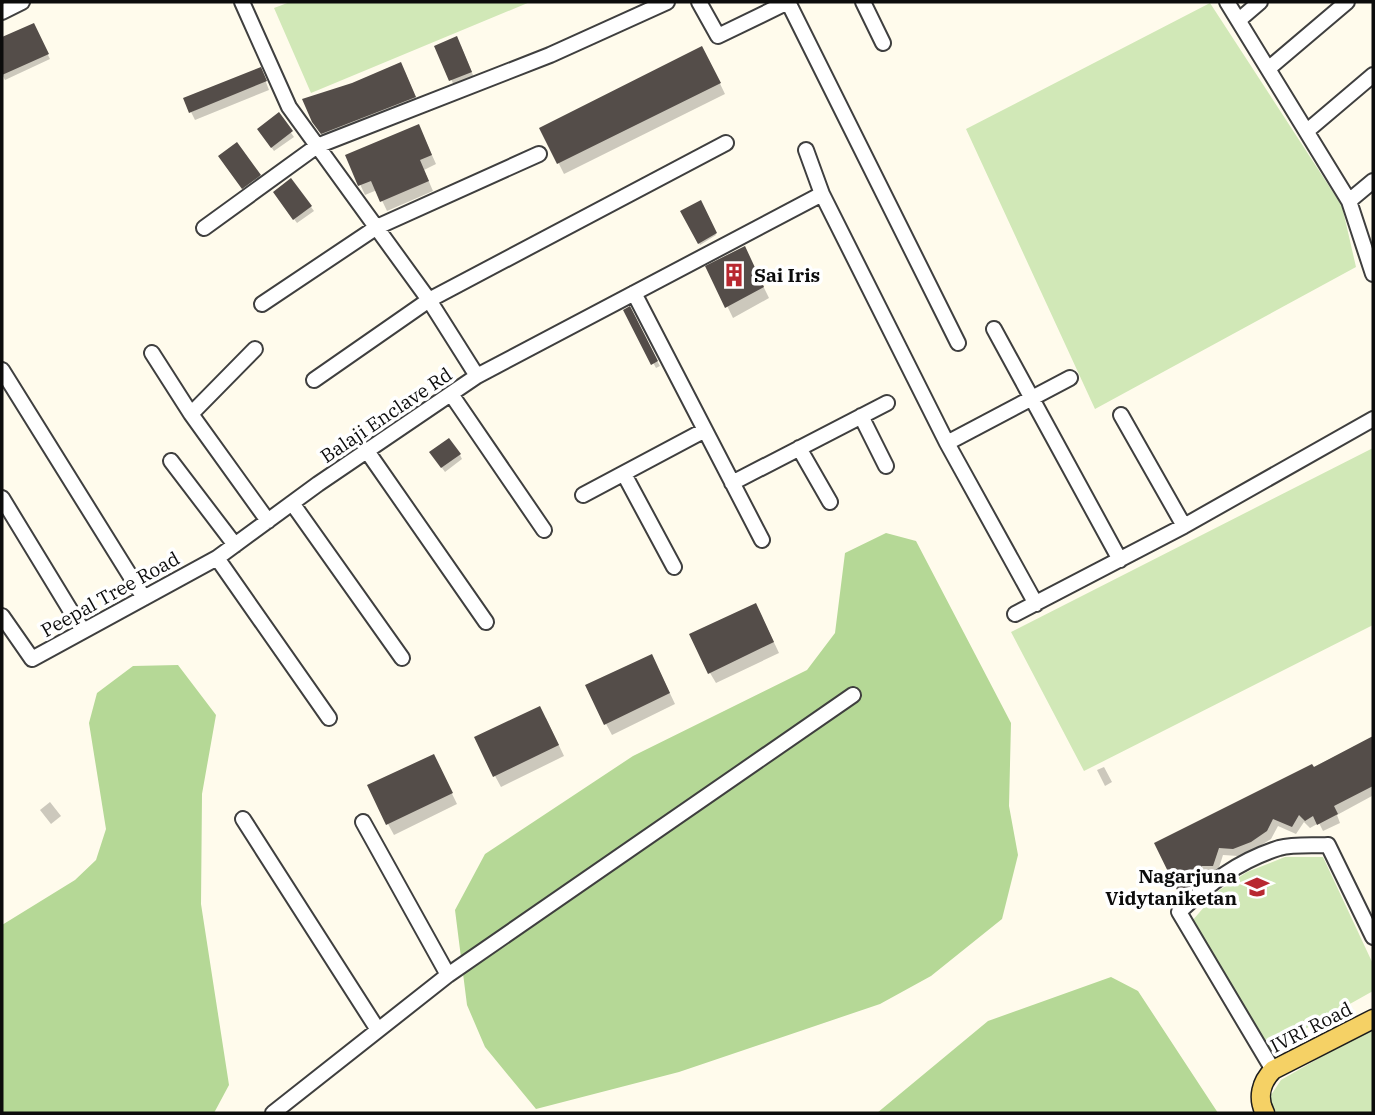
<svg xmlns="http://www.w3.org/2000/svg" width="1375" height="1115" font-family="'IBM Plex Serif',serif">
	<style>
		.green { fill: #d1e8b7 }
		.forest { fill: #b5d896 }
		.shadow { fill: #0003 }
		.building { fill: #544d49 }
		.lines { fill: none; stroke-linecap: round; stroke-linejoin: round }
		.minor-casing { stroke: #3f3f3f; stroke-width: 18 }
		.major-casing { stroke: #1d1d1d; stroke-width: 21 }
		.minor { stroke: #fff; stroke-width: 14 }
		.major { stroke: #f5d165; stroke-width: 18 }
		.labels { text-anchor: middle; stroke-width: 7; stroke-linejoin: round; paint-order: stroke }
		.poi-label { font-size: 19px; font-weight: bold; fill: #0c0c0c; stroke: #fff; text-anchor: start }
		.street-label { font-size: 19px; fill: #0c0c0c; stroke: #fff }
	</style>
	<rect width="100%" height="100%" fill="#fffbec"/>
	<path class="green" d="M 290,2 L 530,2 L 311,93 L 274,8 Z
		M 1210,3 L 1342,206 L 1356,267 L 1095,409 L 966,129 Z
		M 1373,448 L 1373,625 L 1084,771 L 1011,632 Z
		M 1285,857 L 1323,857 L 1373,964 L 1373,991 L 1266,1051 L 1192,921 L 1218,891 L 1247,872 Z
		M 1373,1027 L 1373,1113 L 1274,1113 L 1269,1104 L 1271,1095 L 1281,1080 Z"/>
	<path class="forest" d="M 886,533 L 916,541 L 1011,723 L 1009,806 L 1018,855 L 1002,919 L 931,976 L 880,1004 L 679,1072 L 536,1109 L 485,1047 L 467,1005 L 455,910 L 485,854 L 633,756 L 807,670 L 835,633 L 845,553 Z
		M 178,665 L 216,715 L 202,794 L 201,904 L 229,1085 L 214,1113 L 2,1113 L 2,925 L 75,880 L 96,860 L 106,829 L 89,723 L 97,693 L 133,666 Z
		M 1111,977 L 1138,991 L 1218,1113 L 877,1113 L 988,1021 Z"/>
	<path class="shadow" d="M 33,25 L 50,59 L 5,80 L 2,74 L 2,39 Z
		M 461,46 L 475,80 L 455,88 L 437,47 Z
		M 708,59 L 725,94 L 564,174 L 541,128 Z
		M 405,72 L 419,105 L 326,141 L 318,130 Z
		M 264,77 L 269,90 L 195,120 L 191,112 Z
		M 278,115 L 294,137 L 274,151 L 262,134 Z
		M 423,135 L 436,164 L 424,170 L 433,191 L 387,211 L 377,190 L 365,195 L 347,156 Z
		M 224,164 L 260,176 L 264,183 L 247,195 Z
		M 291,180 L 314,211 L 297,223 L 277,197 Z
		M 700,202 L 716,235 L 700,245 L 682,212 Z
		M 750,259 L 769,298 L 733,318 L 708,267 Z
		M 629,309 L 660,366 L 656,368 L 625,311 Z
		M 460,455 L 462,459 L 445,472 L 434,457 Z
		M 761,615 L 779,653 L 716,683 L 710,673 Z
		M 657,666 L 675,704 L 612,735 L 606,724 Z
		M 546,718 L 564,756 L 501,787 L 495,776 Z
		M 1373,738 L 1373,799 L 1372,796 L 1337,815 L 1340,823 L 1323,831 L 1319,823 L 1310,828 L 1304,822 L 1296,834 L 1278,826 L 1271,839 L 1255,849 L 1238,856 L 1223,855 L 1217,874 L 1205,874 L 1203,881 L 1194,885 L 1199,893 L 1185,901 L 1156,844 Z
		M 439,767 L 457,804 L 394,835 L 388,824 Z
		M 1104,767 L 1112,782 L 1105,786 L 1097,770 Z
		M 50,802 L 61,816 L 51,824 L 40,810 Z"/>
	<path class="building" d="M 34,23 L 49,54 L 2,75 L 2,37 Z
		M 457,36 L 472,72 L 449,81 L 434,46 Z
		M 702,46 L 721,83 L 557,164 L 539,128 Z
		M 401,62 L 416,97 L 321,134 L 312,122 L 302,99 L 352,83 Z
		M 261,67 L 267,81 L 189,113 L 183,98 Z
		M 279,112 L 293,131 L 271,148 L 257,129 Z
		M 419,124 L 432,155 L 420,160 L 429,181 L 380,202 L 371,181 L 358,186 L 345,155 Z
		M 237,142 L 261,175 L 242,189 L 218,156 Z
		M 291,178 L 312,206 L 293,220 L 273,192 Z
		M 701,200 L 717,233 L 698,244 L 680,211 Z
		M 745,246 L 764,287 L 725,308 L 705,266 Z
		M 630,306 L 658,361 L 651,365 L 623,310 Z
		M 449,438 L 461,454 L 441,468 L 429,452 Z
		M 756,603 L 774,642 L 708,674 L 689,634 Z
		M 652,654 L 670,693 L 604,725 L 585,685 Z
		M 540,706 L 559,745 L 493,777 L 474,737 Z
		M 1373,736 L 1373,786 L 1334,806 L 1338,814 L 1317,825 L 1313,816 L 1305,821 L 1299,815 L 1292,827 L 1273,819 L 1267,831 L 1251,842 L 1233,849 L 1219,848 L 1213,866 L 1202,866 L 1200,873 L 1191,877 L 1196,884 L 1179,894 L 1154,843 L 1312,764 L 1314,767 Z
		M 434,754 L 453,793 L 386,825 L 367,785 Z"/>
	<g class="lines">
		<g class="minor-casing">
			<path id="minor" d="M 242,2 L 289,107 L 429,300 L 477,376 L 318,484 L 217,558 L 329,718
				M 699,2 L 718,36 L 788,2
				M 788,2 L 958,343
				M 863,2 L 883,43
				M 1227,2 L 1349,201 L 1373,274
				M 2,12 L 22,2
				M 1239,20 L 1260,2
				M 1268,69 L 1347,2
				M 1307,131 L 1373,75
				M 806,150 L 822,194 L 947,443 L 1070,378
				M 1349,201 L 1373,181
				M 204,228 L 317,146 L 550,55 L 667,2
				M 634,293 L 762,540
				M 262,304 L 377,227 L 539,154
				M 994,329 L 1120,560
				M 255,349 L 191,414 L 268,521
				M 152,353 L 191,414
				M 2,370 L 144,598
				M 477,376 L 822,194
				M 314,380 L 429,300 L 726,143
				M 451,394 L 544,530
				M 1121,415 L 1184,526
				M 861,416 L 886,466
				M 947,443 L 1036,604
				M 799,448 L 830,502
				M 367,451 L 486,622
				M 171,461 L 235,545
				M 624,474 L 674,567
				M 732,483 L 887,403
				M 583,495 L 705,430
				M 2,498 L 83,631
				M 292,503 L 402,658
				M 1015,614 L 1184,526 L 1373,419
				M 2,616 L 32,659 L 217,558
				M 243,819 L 378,1030
				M 363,822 L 448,975
				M 1273,1070 L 1179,912 C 1210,883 1238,861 1279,848 C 1294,844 1313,846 1328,845 L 1373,937
				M 273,1113 L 448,975 L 853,695"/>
		</g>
		<g class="major-casing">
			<path id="major" d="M 1265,1113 C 1257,1098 1261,1082 1273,1070 L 1373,1019"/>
		</g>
		<use href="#minor" class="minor"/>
		<use href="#major" class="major"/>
	</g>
	<defs>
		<g id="building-bare" transform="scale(1.89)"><path d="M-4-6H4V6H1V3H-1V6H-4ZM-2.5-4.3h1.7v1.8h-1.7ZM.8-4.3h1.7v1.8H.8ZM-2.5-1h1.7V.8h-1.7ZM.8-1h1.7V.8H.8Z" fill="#b82830" stroke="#fff" stroke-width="2.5" paint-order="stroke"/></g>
		<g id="school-bare" transform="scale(1.89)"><path d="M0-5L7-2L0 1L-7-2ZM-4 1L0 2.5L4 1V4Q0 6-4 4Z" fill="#b82830" stroke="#fff" stroke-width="2.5" paint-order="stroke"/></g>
	</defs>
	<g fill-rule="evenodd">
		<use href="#building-bare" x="734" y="275"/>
		<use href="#school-bare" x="1257" y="887"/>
	</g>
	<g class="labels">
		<g class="poi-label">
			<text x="754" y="282">Sai Iris</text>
			<text x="1237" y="883" text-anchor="end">Nagarjuna<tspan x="1237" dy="22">Vidytaniketan</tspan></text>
		</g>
		<g class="street-label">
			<text transform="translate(386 415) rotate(-34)" y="7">Balaji Enclave Rd</text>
			<text transform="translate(110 594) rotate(-29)" y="7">Peepal Tree Road</text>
			<text transform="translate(1311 1027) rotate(-27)" y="7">IVRI Road</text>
		</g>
	</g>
	<rect width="1375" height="1115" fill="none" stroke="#0c0c0c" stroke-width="7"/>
</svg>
